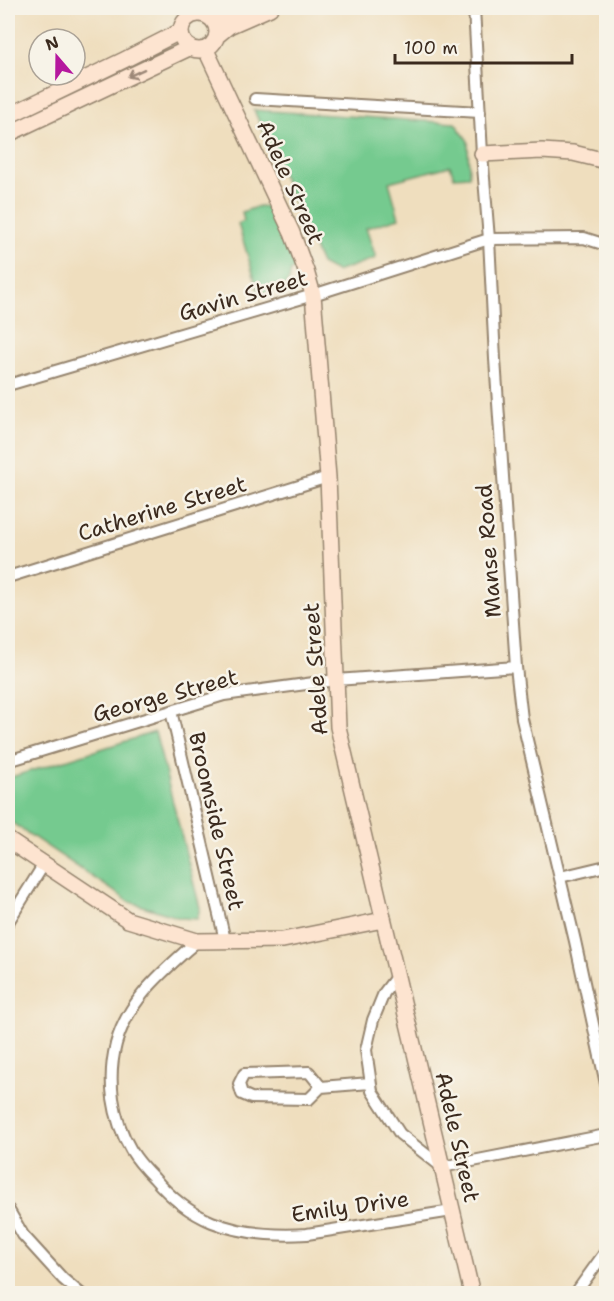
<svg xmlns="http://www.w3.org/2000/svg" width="614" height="1301" font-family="'Shantell Sans',sans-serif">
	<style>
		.green { fill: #74ca8f; stroke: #587a56; stroke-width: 1.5 }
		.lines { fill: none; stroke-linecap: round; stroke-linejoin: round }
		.street-casing { stroke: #95846e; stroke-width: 14 }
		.secondary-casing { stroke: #95846e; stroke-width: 18 }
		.street { stroke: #fff; stroke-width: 10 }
		.secondary { stroke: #fde4d0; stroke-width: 15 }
		.oneway { stroke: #9c8777 }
		.labels { text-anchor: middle; stroke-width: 5; stroke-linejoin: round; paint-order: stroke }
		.street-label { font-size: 22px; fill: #3b2a1e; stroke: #f7f3e8 }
	</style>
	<rect width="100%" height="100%" fill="#f7f3e8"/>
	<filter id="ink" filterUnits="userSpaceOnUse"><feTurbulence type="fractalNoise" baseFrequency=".0167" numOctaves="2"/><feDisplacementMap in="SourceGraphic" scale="12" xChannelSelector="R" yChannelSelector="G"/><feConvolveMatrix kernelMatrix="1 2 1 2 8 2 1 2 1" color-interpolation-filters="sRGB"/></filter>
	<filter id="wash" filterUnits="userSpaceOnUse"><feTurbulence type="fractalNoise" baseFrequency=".008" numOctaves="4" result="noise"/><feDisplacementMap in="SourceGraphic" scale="24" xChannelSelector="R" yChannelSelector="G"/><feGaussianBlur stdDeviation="1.35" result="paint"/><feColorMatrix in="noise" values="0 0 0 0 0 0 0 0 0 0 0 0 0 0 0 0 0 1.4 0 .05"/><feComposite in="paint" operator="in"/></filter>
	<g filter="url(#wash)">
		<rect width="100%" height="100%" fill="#efdebe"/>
		<path class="green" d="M 254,110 L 455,123 L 468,141 L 469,176 L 454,177 L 450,166 L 389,182 L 399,218 L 366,228 L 376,258 L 336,272 L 321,264 Z
			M 259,206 C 266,206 269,208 273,214 L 297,269 L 291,270 L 289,280 L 282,290 L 259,293 L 238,224 L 244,221 L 242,212 Z
			M 155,732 L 200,908 L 197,919 L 180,918 L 130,902 L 8,820 L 8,778 Z"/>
	</g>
	<g filter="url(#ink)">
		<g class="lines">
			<g class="street-casing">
				<path id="street" d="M 187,8 L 191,16
					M 474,8 L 482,154 L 489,239 L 495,359 L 516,667 L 522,719 L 575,941 L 606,1084
					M 255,99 L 480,112
					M 8,385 L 313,295 L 489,239 L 584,238 L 606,245
					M 8,577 L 328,477
					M 171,711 L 225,940
					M 8,761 L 224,695 L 336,680 L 516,667
					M 560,877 L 606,866
					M 8,922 L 44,864
					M 197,941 C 165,970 128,999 116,1044 C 107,1079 112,1118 131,1150 C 137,1160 146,1170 154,1178 C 171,1198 188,1212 212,1222 C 242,1234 275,1236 307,1234 L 452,1211
					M 396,977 L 384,993 L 373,1020 L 366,1050 L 372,1091 L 400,1134 L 442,1167 L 606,1135
					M 321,1087 L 309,1099 L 251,1098 L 242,1094 L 239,1084 L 244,1074 L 309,1072 L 321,1087 L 370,1083
					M 8,1209 L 23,1235 L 63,1279 L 81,1294
					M 575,1294 L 606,1251"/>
			</g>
			<g class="secondary-casing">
				<path id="secondary" d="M181 32a18 18 0 1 1 36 0a18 18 0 1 1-36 0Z
					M 212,19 L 236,8
					M 218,35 L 229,26 L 270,8
					M 206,50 L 292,233 L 306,271 L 313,295 L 328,477 L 338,727 L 472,1294
					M 8,116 L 124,60 L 181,31
					M 8,134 L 189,48
					M 482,154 L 542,151 L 573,153 L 606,161
					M 8,840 L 128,920 L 197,941 L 283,940 L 383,920"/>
			</g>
			<use href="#street" class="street"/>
			<use href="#secondary" class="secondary"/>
		</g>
		<defs><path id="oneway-shaft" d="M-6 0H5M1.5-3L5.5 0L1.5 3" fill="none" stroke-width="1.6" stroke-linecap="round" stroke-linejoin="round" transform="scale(1.5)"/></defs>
		<use class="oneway" href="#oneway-shaft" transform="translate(136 73) rotate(155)"/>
	</g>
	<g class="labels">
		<g class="street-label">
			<text transform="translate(291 182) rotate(66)" y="8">Adele Street</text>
			<text transform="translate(243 295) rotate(-16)" y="8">Gavin Street</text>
			<text transform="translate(162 508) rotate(-17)" y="8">Catherine Street</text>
			<text transform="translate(488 551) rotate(-94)" y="8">Manse Road</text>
			<text transform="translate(315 669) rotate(-94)" y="8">Adele Street</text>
			<text transform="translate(165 695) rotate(-15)" y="8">George Street</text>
			<text transform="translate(217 821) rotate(77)" y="8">Broomside Street</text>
			<text transform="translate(458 1137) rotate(77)" y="8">Adele Street</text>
			<text transform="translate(350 1206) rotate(-8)" y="8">Emily Drive</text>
		</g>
	</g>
	<rect width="614" height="1301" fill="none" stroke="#f7f3e8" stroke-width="30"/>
	<g transform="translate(57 57) rotate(340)"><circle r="28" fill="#f7f3e8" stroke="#aca397" stroke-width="1.5"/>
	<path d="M0-4.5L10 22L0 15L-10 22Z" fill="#b5179e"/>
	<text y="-9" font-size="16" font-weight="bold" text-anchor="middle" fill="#3b2a1e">N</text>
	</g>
	<path d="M395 54v9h177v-9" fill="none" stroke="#3b2a1e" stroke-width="3"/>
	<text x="404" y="54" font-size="18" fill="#3b2a1e" stroke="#f7f3e8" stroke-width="4.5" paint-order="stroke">100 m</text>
</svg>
